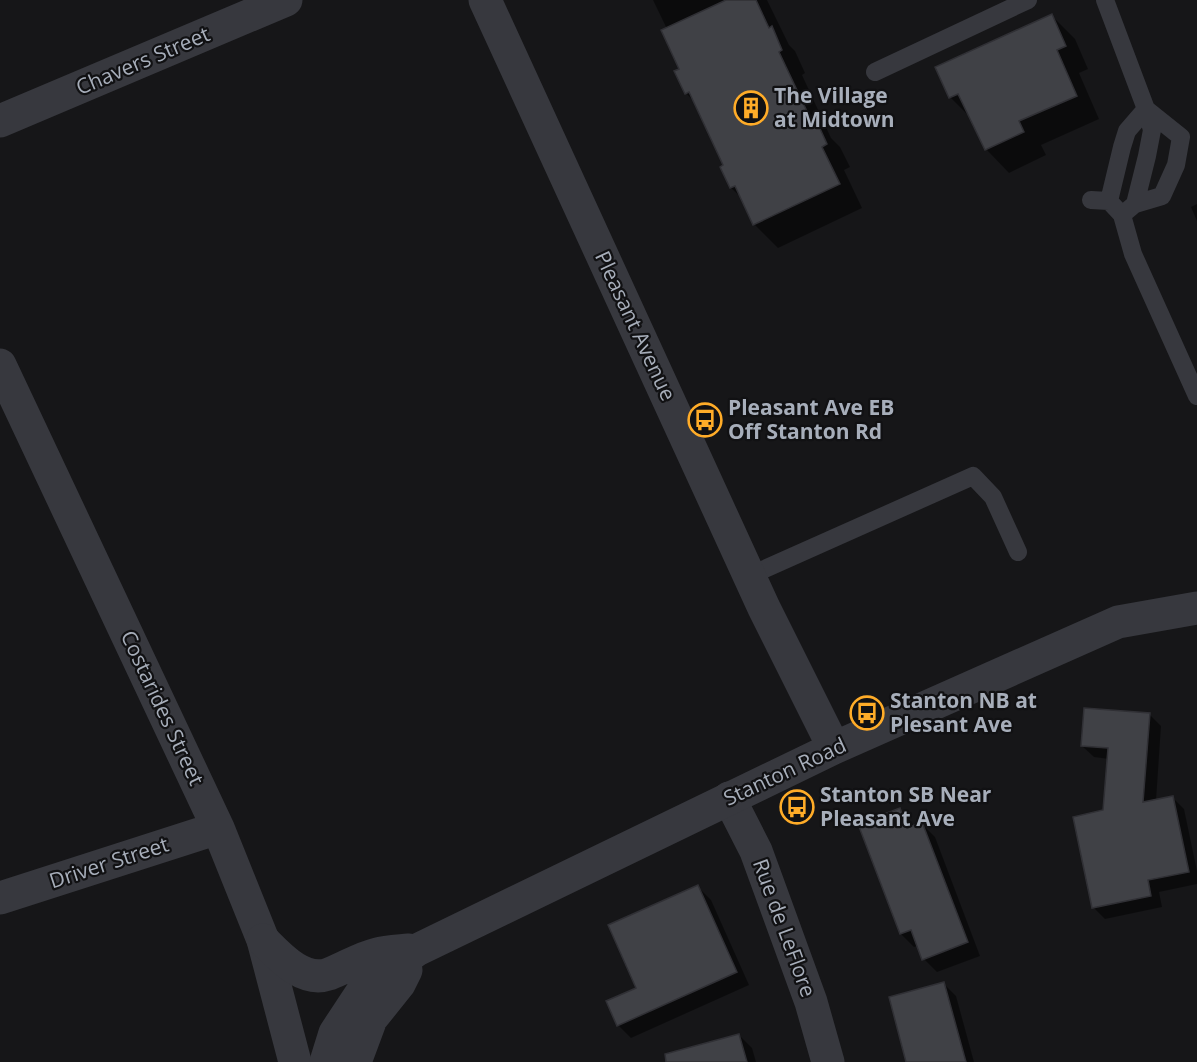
<svg xmlns="http://www.w3.org/2000/svg" width="1197" height="1062" font-family="'Open Sans',sans-serif">
	<style>
		.shadow { fill: #0007 }
		.building { fill: #404146; stroke: #303035; stroke-width: 1.5 }
		.lines { fill: none; stroke-linecap: round; stroke-linejoin: round }
		.service { stroke: #37383e; stroke-width: 18 }
		.minor { stroke: #37383e; stroke-width: 33 }
		.tertiary { stroke: #37383e; stroke-width: 33 }
		.labels { text-anchor: middle; stroke-width: 4.5; stroke-linejoin: round; paint-order: stroke }
		.street-label { font-size: 21px; fill: #a7aeba; stroke: #111113 }
		.poi-label { font-size: 21px; font-weight: bold; fill: #a7aeba; stroke: #111113; text-anchor: start }
	</style>
	<rect width="100%" height="100%" fill="#161618"/>
	<path class="shadow" d="M 653,0 L 767,0 L 789,45 L 795,51 L 805,73 L 802,75 L 831,138 L 840,147 L 850,167 L 844,170 L 862,208 L 778,248 L 755,225 L 742,198 L 731,188 L 722,168 L 725,166 L 696,104 L 686,93 L 681,69 L 667,29 Z
		M 1052,16 L 1075,39 L 1088,69 L 1079,73 L 1099,119 L 1041,145 L 1046,155 L 1009,173 L 986,149 L 971,118 L 950,97 L 937,68 Z
		M 1197,204 L 1197,221 L 1191,207 Z
		M 1150,715 L 1161,726 L 1156,801 L 1172,797 L 1184,809 L 1197,871 L 1197,884 L 1159,892 L 1162,907 L 1105,919 L 1093,907 L 1105,811 L 1109,759 L 1094,757 L 1082,746 Z
		M 899,810 L 912,823 L 914,827 L 922,824 L 935,837 L 980,956 L 937,972 L 924,959 L 917,946 L 914,947 L 901,934 L 860,825 Z
		M 698,887 L 711,900 L 749,985 L 631,1038 L 618,1025 L 638,989 Z
		M 943,983 L 956,996 L 974,1062 L 908,1062 Z
		M 739,1035 L 752,1048 L 756,1062 L 671,1062 Z"/>
	<path class="building" d="M 726,0 L 756,0 L 769,28 L 772,26 L 782,50 L 779,52 L 813,124 L 817,122 L 827,144 L 822,147 L 840,184 L 753,225 L 735,186 L 730,188 L 720,167 L 723,165 L 689,92 L 685,94 L 674,71 L 679,69 L 661,30 Z
		M 1052,14 L 1066,46 L 1057,50 L 1077,96 L 1019,121 L 1024,132 L 985,150 L 958,94 L 949,98 L 935,67 Z
		M 1084,708 L 1150,713 L 1143,802 L 1173,796 L 1189,872 L 1148,880 L 1151,896 L 1092,908 L 1073,817 L 1103,810 L 1108,748 L 1081,746 Z
		M 900,808 L 907,828 L 922,822 L 968,942 L 922,960 L 911,930 L 900,934 L 858,824 Z
		M 698,885 L 737,972 L 617,1026 L 606,1001 L 636,988 L 608,925 Z
		M 944,982 L 966,1062 L 906,1062 L 889,997 Z
		M 739,1034 L 747,1062 L 666,1062 L 665,1054 Z"/>
	<g class="lines">
		<path class="service" d="M 1105,0 L 1146,109 L 1152,130 L 1147,156 L 1135,204 L 1122,215
			M 875,72 L 1028,0
			M 1091,200 L 1109,201 L 1122,215 L 1133,254 L 1197,396
			M 1109,201 L 1122,147 L 1127,131 L 1146,109
			M 1135,204 L 1162,196 L 1176,165 L 1181,137 L 1146,109
			M 749,576 L 973,476 L 993,497 L 1018,552"/>
		<path class="minor" d="M 0,121 L 286,0
			M 0,365 L 218,828 L 263,940 L 295,1062
			M 729,798 L 756,851 L 811,1002 L 828,1062
			M 0,898 L 218,828"/>
		<path class="tertiary" d="M 485,0 L 764,608 L 834,748
			M 263,940 C 280,957 303,983 329,974 C 345,968 360,958 377,954 C 387,951 399,951 409,950
			M 326,1062 L 335,1033 L 362,992 L 385,972 L 417,950 L 834,748 L 1118,622 L 1197,608
			M 355,1062 L 371,1019 L 399,984 L 406,970"/>
	</g>
	<defs>
		<g id="building-ring" transform="scale(1.725)"><circle r="9.5" fill="#111113" stroke="#ffac28" stroke-width="1.5"/><path d="M-4-6H4V6H1V3H-1V6H-4ZM-2.5-4.3h1.7v1.8h-1.7ZM.8-4.3h1.7v1.8H.8ZM-2.5-1h1.7V.8h-1.7ZM.8-1h1.7V.8H.8Z" fill="#ffac28"/></g>
		<g id="bus-ring" transform="scale(1.725)"><circle r="9.5" fill="#111113" stroke="#ffac28" stroke-width="1.5"/><path d="M-5-6H5V4H4V6H2V4H-2V6H-4V4H-5ZM-3.5-4V0h7V-4ZM-3.5 1.2v1.5H-2V1.2ZM2 1.2v1.5H3.5V1.2Z" fill="#ffac28"/></g>
	</defs>
	<g fill-rule="evenodd">
		<use href="#building-ring" x="751" y="108"/>
		<use href="#bus-ring" x="705" y="420"/>
		<use href="#bus-ring" x="867" y="713"/>
		<use href="#bus-ring" x="797" y="807"/>
	</g>
	<g class="labels">
		<g class="street-label">
			<text transform="translate(143 61) rotate(-23)" y="7">Chavers Street</text>
			<text transform="translate(635 326) rotate(65)" y="7">Pleasant Avenue</text>
			<text transform="translate(162 708) rotate(65)" y="7">Costarides Street</text>
			<text transform="translate(785 772) rotate(-25)" y="7">Stanton Road</text>
			<text transform="translate(109 863) rotate(-18)" y="7">Driver Street</text>
			<text transform="translate(784 928) rotate(70)" y="7">Rue de LeFlore</text>
		</g>
		<g class="poi-label">
			<text x="774" y="103">The Village<tspan x="774" dy="24">at Midtown</tspan></text>
			<text x="728" y="415">Pleasant Ave EB<tspan x="728" dy="24">Off Stanton Rd</tspan></text>
			<text x="890" y="708">Stanton NB at<tspan x="890" dy="24">Plesant Ave</tspan></text>
			<text x="820" y="802">Stanton SB Near<tspan x="820" dy="24">Pleasant Ave</tspan></text>
		</g>
	</g>
</svg>
